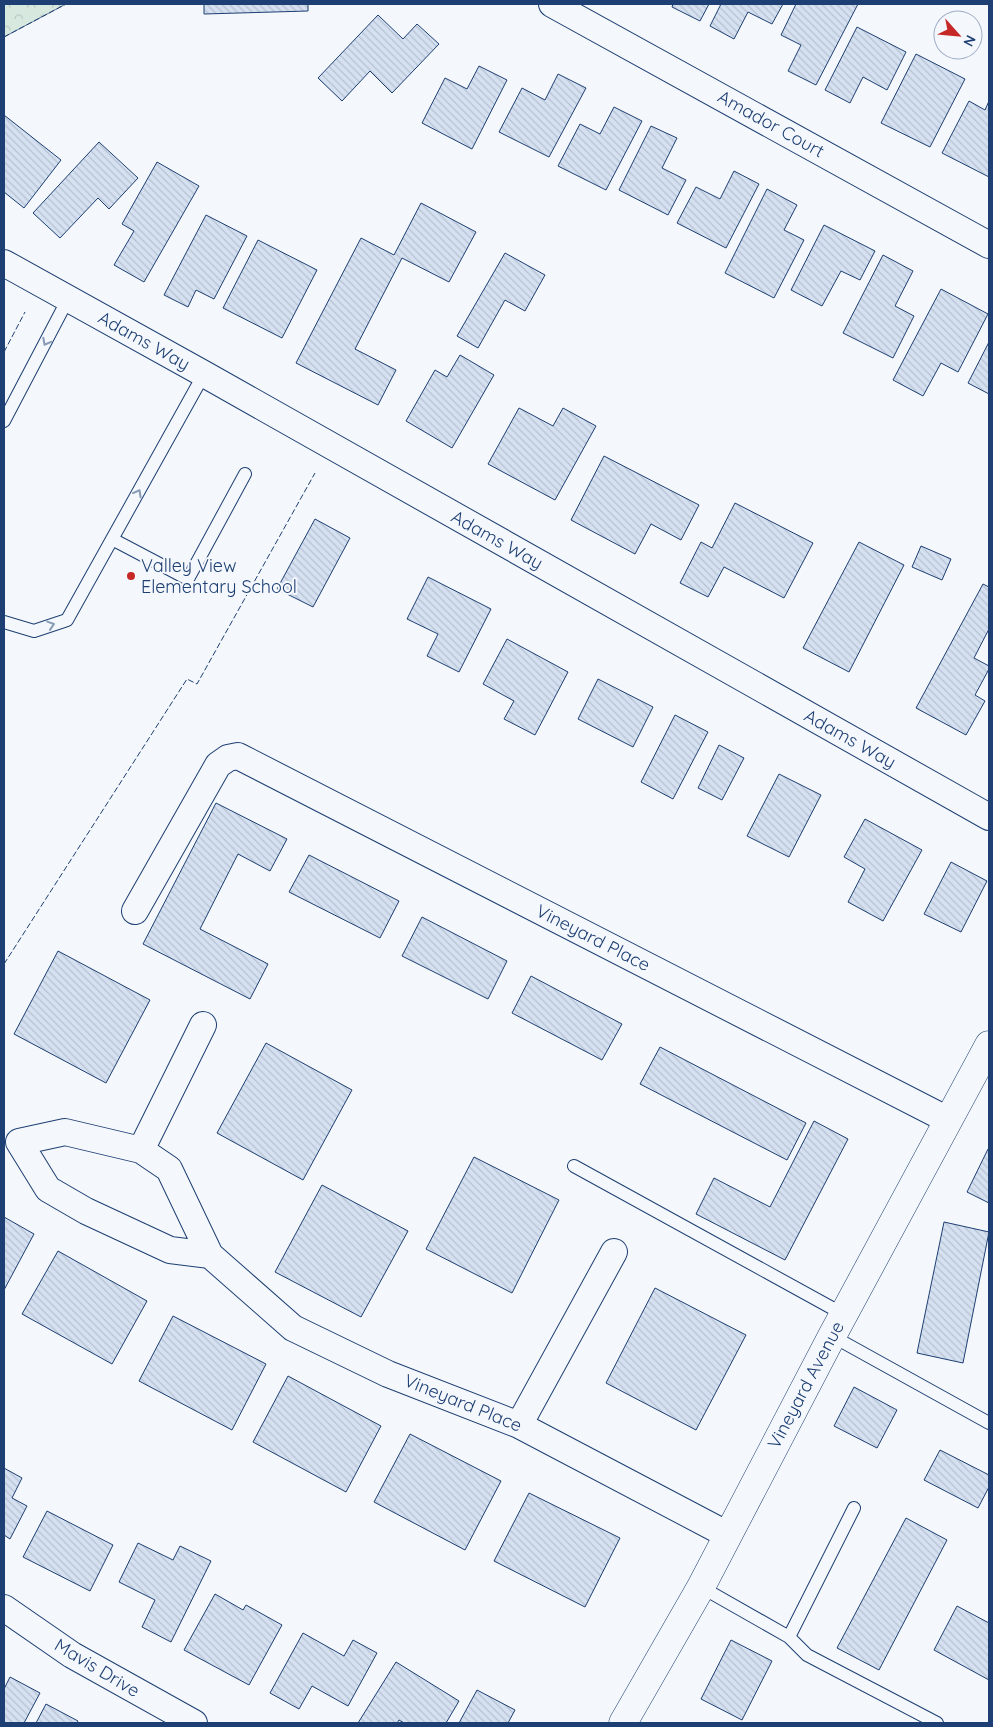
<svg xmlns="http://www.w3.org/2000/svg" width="993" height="1727" font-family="Quicksand,sans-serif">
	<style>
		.park { fill: url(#park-crowns); stroke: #687fa3 }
		.building { fill: url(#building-back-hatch); stroke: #1d3f73 }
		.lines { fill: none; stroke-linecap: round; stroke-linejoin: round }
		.lane-casing { stroke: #1d3f73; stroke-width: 14 }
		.street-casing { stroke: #1d3f73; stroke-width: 28 }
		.secondary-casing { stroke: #1d3f73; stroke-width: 29 }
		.lane { stroke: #f4f7fb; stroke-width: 12 }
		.street { stroke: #f4f7fb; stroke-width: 26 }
		.secondary { stroke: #f4f7fb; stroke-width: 28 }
		.fence { stroke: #1d3f73; stroke-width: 1; stroke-dasharray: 6 2.5; stroke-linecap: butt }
		.oneway { stroke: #889bb7 }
		.poi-dot { fill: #c62828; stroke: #f4f7fb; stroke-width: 2 }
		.labels { text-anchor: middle; stroke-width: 4; stroke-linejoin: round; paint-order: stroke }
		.street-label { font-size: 18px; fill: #1d3f73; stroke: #f4f7fb }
		.poi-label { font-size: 18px; fill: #1d3f73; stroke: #f4f7fb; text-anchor: start }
	</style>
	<defs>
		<pattern id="park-crowns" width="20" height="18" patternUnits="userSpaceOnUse" patternTransform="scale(1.25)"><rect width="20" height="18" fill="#d7e8df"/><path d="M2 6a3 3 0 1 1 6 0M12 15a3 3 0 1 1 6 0" fill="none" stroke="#b8c8c3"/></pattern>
		<pattern id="building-back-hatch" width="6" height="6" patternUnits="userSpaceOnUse" patternTransform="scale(1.25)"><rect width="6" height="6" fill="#d5e0f0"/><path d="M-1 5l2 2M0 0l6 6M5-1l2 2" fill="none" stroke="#b6c1d1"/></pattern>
	</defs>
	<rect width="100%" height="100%" fill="#f4f7fb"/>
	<path class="park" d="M 4,4 L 66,4 L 4,37 Z"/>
	<path class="building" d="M 204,4 L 308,4 L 308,11 L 204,14 Z
		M 673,4 L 709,4 L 700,21 L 672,7 Z
		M 721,4 L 783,4 L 772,24 L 748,12 L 734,39 L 710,26 Z
		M 796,4 L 858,4 L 816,85 L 788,71 L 801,45 L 781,35 Z
		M 378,15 L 403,39 L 417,24 L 439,44 L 392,93 L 370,71 L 342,101 L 318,78 Z
		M 857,27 L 906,52 L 887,90 L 863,77 L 850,103 L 825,90 Z
		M 916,54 L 965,79 L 930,147 L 881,123 Z
		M 479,66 L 507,80 L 472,149 L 422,123 L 445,78 L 467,89 Z
		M 558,74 L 586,88 L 549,157 L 499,132 L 522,88 L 545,100 Z
		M 969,101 L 985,110 L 989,101 L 989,177 L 942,153 Z
		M 614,107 L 642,121 L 606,190 L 558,166 L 580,124 L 600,134 Z
		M 4,115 L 61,160 L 24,208 L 4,192 Z
		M 651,126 L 677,138 L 662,168 L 686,180 L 668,215 L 619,190 Z
		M 99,142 L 138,178 L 109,209 L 98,198 L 60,238 L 33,213 Z
		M 157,162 L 199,186 L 144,282 L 114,265 L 134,231 L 122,224 Z
		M 734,171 L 759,184 L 726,248 L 677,223 L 696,187 L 720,199 Z
		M 767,189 L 797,205 L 784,230 L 804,240 L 774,298 L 725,273 Z
		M 421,203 L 476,232 L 449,282 L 402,258 L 355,349 L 396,370 L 378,405 L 296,363 L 361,238 L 394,255 Z
		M 206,215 L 247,236 L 214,299 L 196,290 L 188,307 L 164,295 Z
		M 824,225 L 875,251 L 860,280 L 841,271 L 822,306 L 791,290 Z
		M 258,240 L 317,270 L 282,338 L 223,308 Z
		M 505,253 L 545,275 L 525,311 L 505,300 L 478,348 L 457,336 Z
		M 883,255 L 913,271 L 895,306 L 914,316 L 893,358 L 843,333 Z
		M 941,289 L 988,314 L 958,372 L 941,363 L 923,396 L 893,380 Z
		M 989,342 L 989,394 L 968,383 Z
		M 460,355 L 494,375 L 452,448 L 406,421 L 435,370 L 447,377 Z
		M 519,408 L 553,426 L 563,408 L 596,426 L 555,500 L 488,464 Z
		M 604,456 L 699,505 L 681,540 L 651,524 L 635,554 L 571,520 Z
		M 735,503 L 813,543 L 784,598 L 724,567 L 708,597 L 680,583 L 701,542 L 712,548 Z
		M 315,519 L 350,538 L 313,607 L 277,589 Z
		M 859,542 L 904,565 L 849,672 L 803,648 Z
		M 921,546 L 951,559 L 942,580 L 912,567 Z
		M 428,577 L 491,609 L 459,672 L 427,656 L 438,634 L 407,619 Z
		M 983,584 L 989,587 L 989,629 L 974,658 L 989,666 L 989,669 L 975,695 L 985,701 L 966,735 L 916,708 Z
		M 507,639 L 568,672 L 535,735 L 504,719 L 514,701 L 483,684 Z
		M 598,679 L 653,707 L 633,747 L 578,719 Z
		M 675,715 L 708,732 L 673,799 L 641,782 Z
		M 719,745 L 744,758 L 722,800 L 698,788 Z
		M 779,774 L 821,795 L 789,857 L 747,836 Z
		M 216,803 L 287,839 L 270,871 L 238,854 L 200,929 L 268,964 L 250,999 L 143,944 Z
		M 865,819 L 922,850 L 883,921 L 848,902 L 865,869 L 844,857 Z
		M 309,855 L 399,901 L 380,938 L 289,892 Z
		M 951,862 L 987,881 L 961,932 L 924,914 Z
		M 422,917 L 507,961 L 488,999 L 402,956 Z
		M 58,951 L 150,1000 L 106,1083 L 14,1034 Z
		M 531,976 L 622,1024 L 602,1060 L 512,1013 Z
		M 266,1043 L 352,1090 L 303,1180 L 217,1133 Z
		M 660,1047 L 806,1123 L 787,1160 L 640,1084 Z
		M 814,1121 L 848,1139 L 785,1260 L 696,1214 L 714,1178 L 770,1207 Z
		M 988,1149 L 989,1150 L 989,1203 L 967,1192 Z
		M 474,1157 L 559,1200 L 512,1293 L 426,1249 Z
		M 322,1185 L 408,1231 L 361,1317 L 275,1272 Z
		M 4,1217 L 34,1234 L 4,1290 Z
		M 944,1222 L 989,1232 L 963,1363 L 917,1353 Z
		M 58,1251 L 147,1301 L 112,1364 L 22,1314 Z
		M 655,1288 L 746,1335 L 696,1430 L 606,1383 Z
		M 173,1316 L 266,1364 L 232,1430 L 139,1381 Z
		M 288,1376 L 381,1426 L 346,1492 L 253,1442 Z
		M 854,1387 L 897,1410 L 877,1448 L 834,1426 Z
		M 410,1434 L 501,1481 L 465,1550 L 374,1502 Z
		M 940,1450 L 989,1475 L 989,1487 L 978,1508 L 924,1480 Z
		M 4,1468 L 22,1478 L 12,1498 L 27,1506 L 10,1539 L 4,1535 Z
		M 529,1493 L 620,1538 L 585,1607 L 494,1561 Z
		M 47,1511 L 113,1545 L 90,1591 L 23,1557 Z
		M 906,1518 L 947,1540 L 879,1670 L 837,1648 Z
		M 138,1543 L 173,1560 L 180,1546 L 211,1561 L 171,1642 L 142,1627 L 155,1600 L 119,1582 Z
		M 215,1594 L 243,1610 L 246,1605 L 282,1625 L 249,1685 L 184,1650 Z
		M 957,1606 L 989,1623 L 989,1680 L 934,1650 Z
		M 303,1633 L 344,1656 L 353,1640 L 377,1653 L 348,1706 L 312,1686 L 299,1709 L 270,1693 Z
		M 731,1640 L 772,1661 L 742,1720 L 701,1699 Z
		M 396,1662 L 459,1701 L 446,1723 L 404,1723 L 399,1720 L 397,1723 L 358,1723 Z
		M 10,1677 L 40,1693 L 24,1723 L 4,1723 L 4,1689 Z
		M 477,1690 L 515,1710 L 508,1723 L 459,1723 Z
		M 46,1704 L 78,1721 L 77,1723 L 36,1723 Z"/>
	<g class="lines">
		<g class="lane-casing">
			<path id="lane" d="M 4,421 L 68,299
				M 112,539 L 188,579 L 245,474
				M 4,622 L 34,631 L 67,620 L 204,374
				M 574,1166 L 843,1314
				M 832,1336 L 989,1423
				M 701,1587 L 789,1637 L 807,1655 L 937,1723
				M 789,1637 L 854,1508"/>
		</g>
		<g class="street-casing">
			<path id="street" d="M 552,4 L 989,245
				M 4,263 L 204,374 L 989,817
				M 135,911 L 218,765 L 228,758 L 238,756 L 948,1120
				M 141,1150 L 203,1025
				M 210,1255 L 170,1250 L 86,1211 L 48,1189 L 19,1142 L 65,1132 L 141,1150 L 169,1169 L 210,1255 L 293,1328 L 388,1374 L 519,1425 L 728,1535
				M 519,1425 L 614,1252
				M 4,1608 L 72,1655 L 194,1723"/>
		</g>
		<g class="secondary-casing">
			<path id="secondary" d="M 623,1723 L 701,1587 L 832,1336 L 989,1045"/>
		</g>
		<use href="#lane" class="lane"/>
		<use href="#street" class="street"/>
		<use href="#secondary" class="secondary"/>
		<path class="fence" d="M 4,37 L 66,4
			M 4,352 L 25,312
			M 4,964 L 187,679 L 197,684 L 315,473"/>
	</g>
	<defs><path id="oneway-chevron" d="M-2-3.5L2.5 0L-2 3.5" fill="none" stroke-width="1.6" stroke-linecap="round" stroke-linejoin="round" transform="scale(1.25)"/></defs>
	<g class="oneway">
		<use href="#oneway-chevron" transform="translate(46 342) rotate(118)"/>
		<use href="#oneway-chevron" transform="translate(138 493) rotate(-61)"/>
		<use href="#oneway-chevron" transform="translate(51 625) rotate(-18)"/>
	</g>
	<circle class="poi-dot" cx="131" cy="576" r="5"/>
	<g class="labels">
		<g class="street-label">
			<text transform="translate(771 124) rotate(29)" y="6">Amador Court</text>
			<text transform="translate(144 341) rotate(29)" y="6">Adams Way</text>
			<text transform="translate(497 540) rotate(29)" y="6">Adams Way</text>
			<text transform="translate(850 739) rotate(29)" y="6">Adams Way</text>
			<text transform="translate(593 938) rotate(27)" y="6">Vineyard Place</text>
			<text transform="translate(806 1385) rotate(-62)" y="6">Vineyard Avenue</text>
			<text transform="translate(463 1403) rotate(22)" y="6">Vineyard Place</text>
			<text transform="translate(97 1668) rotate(31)" y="6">Mavis Drive</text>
		</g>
		<g class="poi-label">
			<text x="141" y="572">Valley View<tspan x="141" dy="21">Elementary School</tspan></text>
		</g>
	</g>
	<rect width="993" height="1727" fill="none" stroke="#1d3f73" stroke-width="10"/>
	<g transform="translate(958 35) rotate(117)"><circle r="24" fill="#f4f7fb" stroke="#9eadc5"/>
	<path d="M0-4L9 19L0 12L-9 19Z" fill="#c62828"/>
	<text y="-8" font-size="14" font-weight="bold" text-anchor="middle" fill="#1d3f73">N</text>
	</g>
</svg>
